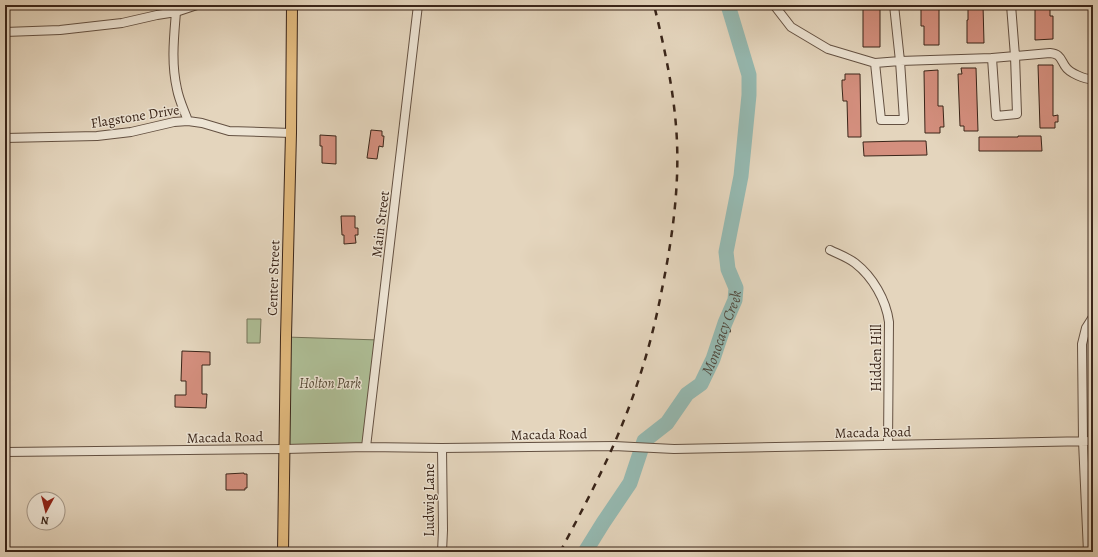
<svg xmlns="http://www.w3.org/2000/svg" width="1098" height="557" font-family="Alegreya,serif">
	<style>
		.green { fill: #aebe96; stroke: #747258 }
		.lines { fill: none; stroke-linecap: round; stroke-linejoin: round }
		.river { stroke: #95b9b1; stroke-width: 15 }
		.building { fill: #d48f7e; stroke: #3a2519 }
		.minor-casing { stroke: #645142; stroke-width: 10 }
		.major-casing { stroke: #3a2519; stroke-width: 12 }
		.minor { stroke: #ede4d4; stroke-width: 8 }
		.major { stroke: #e2ba7e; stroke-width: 10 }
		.rail { stroke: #3a2519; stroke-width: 2.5; stroke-dasharray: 7 7; stroke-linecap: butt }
		.labels { text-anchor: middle; stroke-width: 3; stroke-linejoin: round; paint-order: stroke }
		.street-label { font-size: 14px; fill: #3a2519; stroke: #ede4d4 }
		.park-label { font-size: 14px; font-style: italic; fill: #574b38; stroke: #ede4d4 }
		.water-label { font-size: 15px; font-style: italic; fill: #514a3f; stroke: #ede4d4 }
	</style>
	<rect width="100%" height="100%" fill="#e4d5bd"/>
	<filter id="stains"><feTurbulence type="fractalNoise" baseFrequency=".005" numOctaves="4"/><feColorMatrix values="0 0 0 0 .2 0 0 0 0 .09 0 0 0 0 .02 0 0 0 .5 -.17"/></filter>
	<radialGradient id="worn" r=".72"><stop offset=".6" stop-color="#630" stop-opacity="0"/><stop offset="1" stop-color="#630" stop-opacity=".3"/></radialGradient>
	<path class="green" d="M 247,319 L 261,319 L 260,343 L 247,343 Z
		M 286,337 L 379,340 L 366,447 L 285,449 Z"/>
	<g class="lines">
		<path class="river" id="s1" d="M 585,552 L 603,523 L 630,483 L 644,441 L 667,423 L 687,394 L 701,384 L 713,359 L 725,323 L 735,300 L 736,288 L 728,269 L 726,252 L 741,176 L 749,95 L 749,75 L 728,5"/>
	</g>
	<path class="building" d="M 863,5 L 880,5 L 880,47 L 863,47 Z
		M 921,5 L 939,5 L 939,45 L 924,45 L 924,26 L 921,26 Z
		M 968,5 L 983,5 L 984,43 L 967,43 L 967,20 L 968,20 Z
		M 1035,5 L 1050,5 L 1050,16 L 1053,16 L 1053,39 L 1035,40 Z
		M 1038,65 L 1053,65 L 1053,116 L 1058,115 L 1058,122 L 1055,122 L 1055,128 L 1040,128 Z
		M 961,68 L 976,68 L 978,131 L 964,131 L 964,126 L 960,126 L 958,74 L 962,74 Z
		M 938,70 L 938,106 L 943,106 L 944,127 L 940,127 L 940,133 L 925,133 L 924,71 Z
		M 845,74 L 860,74 L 861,137 L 848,137 L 847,101 L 843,101 L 842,86 L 842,80 L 845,80 Z
		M 371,130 L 382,131 L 382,136 L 384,136 L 383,147 L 379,146 L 377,159 L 367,158 Z
		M 320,135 L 336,136 L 336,164 L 322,163 L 322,146 L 320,146 Z
		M 1018,136 L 1041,136 L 1042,151 L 979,151 L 979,137 L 1018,137 Z
		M 903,141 L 926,141 L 927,155 L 864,156 L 863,142 Z
		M 341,216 L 355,216 L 355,228 L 358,228 L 358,235 L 355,235 L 356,243 L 344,244 L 344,235 L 342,235 Z
		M 182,351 L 210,352 L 210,365 L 202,365 L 202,394 L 207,394 L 206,408 L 175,407 L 175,395 L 186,395 L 186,381 L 181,381 Z
		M 244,473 L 244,474 L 247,474 L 247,488 L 245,488 L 245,490 L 226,490 L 226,474 Z"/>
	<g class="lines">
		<g class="minor-casing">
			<path id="minor" d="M 774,5 L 791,27 L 828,49 L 875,63 L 881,120 L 904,120 L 900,61 L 992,58 L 996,116 L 1017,114 L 1015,56 L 1011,5
				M 176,12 C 174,37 171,63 177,89 C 179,100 184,110 188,121
				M 5,32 L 60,30 L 122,23 L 157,15 L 176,12 L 197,5
				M 992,58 L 1050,53 C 1060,54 1060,58 1065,66 C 1069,73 1086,80 1093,79
				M 875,63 L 900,61 L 894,5
				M 5,138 L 97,136 L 131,132 L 174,122 L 188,121 L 202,123 L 229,131 L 291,133
				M 830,250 C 838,254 847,257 855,263 C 873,277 886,300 889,322 L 888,445
				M 366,447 L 418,5
				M 5,452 L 285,449 L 366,447 L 442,448 L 614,446 L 674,449 L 1093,441
				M 442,552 L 443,530 L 442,448
				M 1088,552 L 1083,441 L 1082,344 L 1086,328 L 1093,317"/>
		</g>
		<g class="major-casing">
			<path id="major" d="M 283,552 L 286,337 L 291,133 L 292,5"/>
		</g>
		<use href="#minor" class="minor"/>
		<use href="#major" class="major"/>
		<path class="rail" d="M 560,552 C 579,516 598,481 614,444 C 636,394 652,342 662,289 C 672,240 679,191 677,142 C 675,95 665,50 654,5"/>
	</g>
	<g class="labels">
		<g class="street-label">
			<text transform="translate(135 116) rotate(-9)" y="5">Flagstone Drive</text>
			<text transform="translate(380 224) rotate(-83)" y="5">Main Street</text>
			<text transform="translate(273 278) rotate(-88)" y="5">Center Street</text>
			<text transform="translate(876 358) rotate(-90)" y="5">Hidden Hill</text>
			<text transform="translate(873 432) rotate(-1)" y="5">Macada Road</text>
			<text transform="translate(549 434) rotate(-1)" y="5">Macada Road</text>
			<text transform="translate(225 437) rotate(-1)" y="5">Macada Road</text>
			<text transform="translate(429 500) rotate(-90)" y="5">Ludwig Lane</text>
		</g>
		<g class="park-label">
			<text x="330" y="388">Holton Park</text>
		</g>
		<g class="water-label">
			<text dy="5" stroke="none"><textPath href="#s1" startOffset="264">Monocacy Creek</textPath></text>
		</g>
	</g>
	<rect width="1098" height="557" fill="none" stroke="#e4d5bd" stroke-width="20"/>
	<rect x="6" y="6" width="1086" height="545" fill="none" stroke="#3a2519" stroke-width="2"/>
	<rect x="10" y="10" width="1078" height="537" fill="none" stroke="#3a2519"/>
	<g transform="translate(46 511) rotate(187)"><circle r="19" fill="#ede4d4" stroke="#a59889"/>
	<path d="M0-3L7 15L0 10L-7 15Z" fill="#8f2418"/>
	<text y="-6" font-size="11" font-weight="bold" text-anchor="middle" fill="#3a2519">N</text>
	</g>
	<rect width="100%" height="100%" filter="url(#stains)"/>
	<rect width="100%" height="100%" fill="url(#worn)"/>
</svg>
